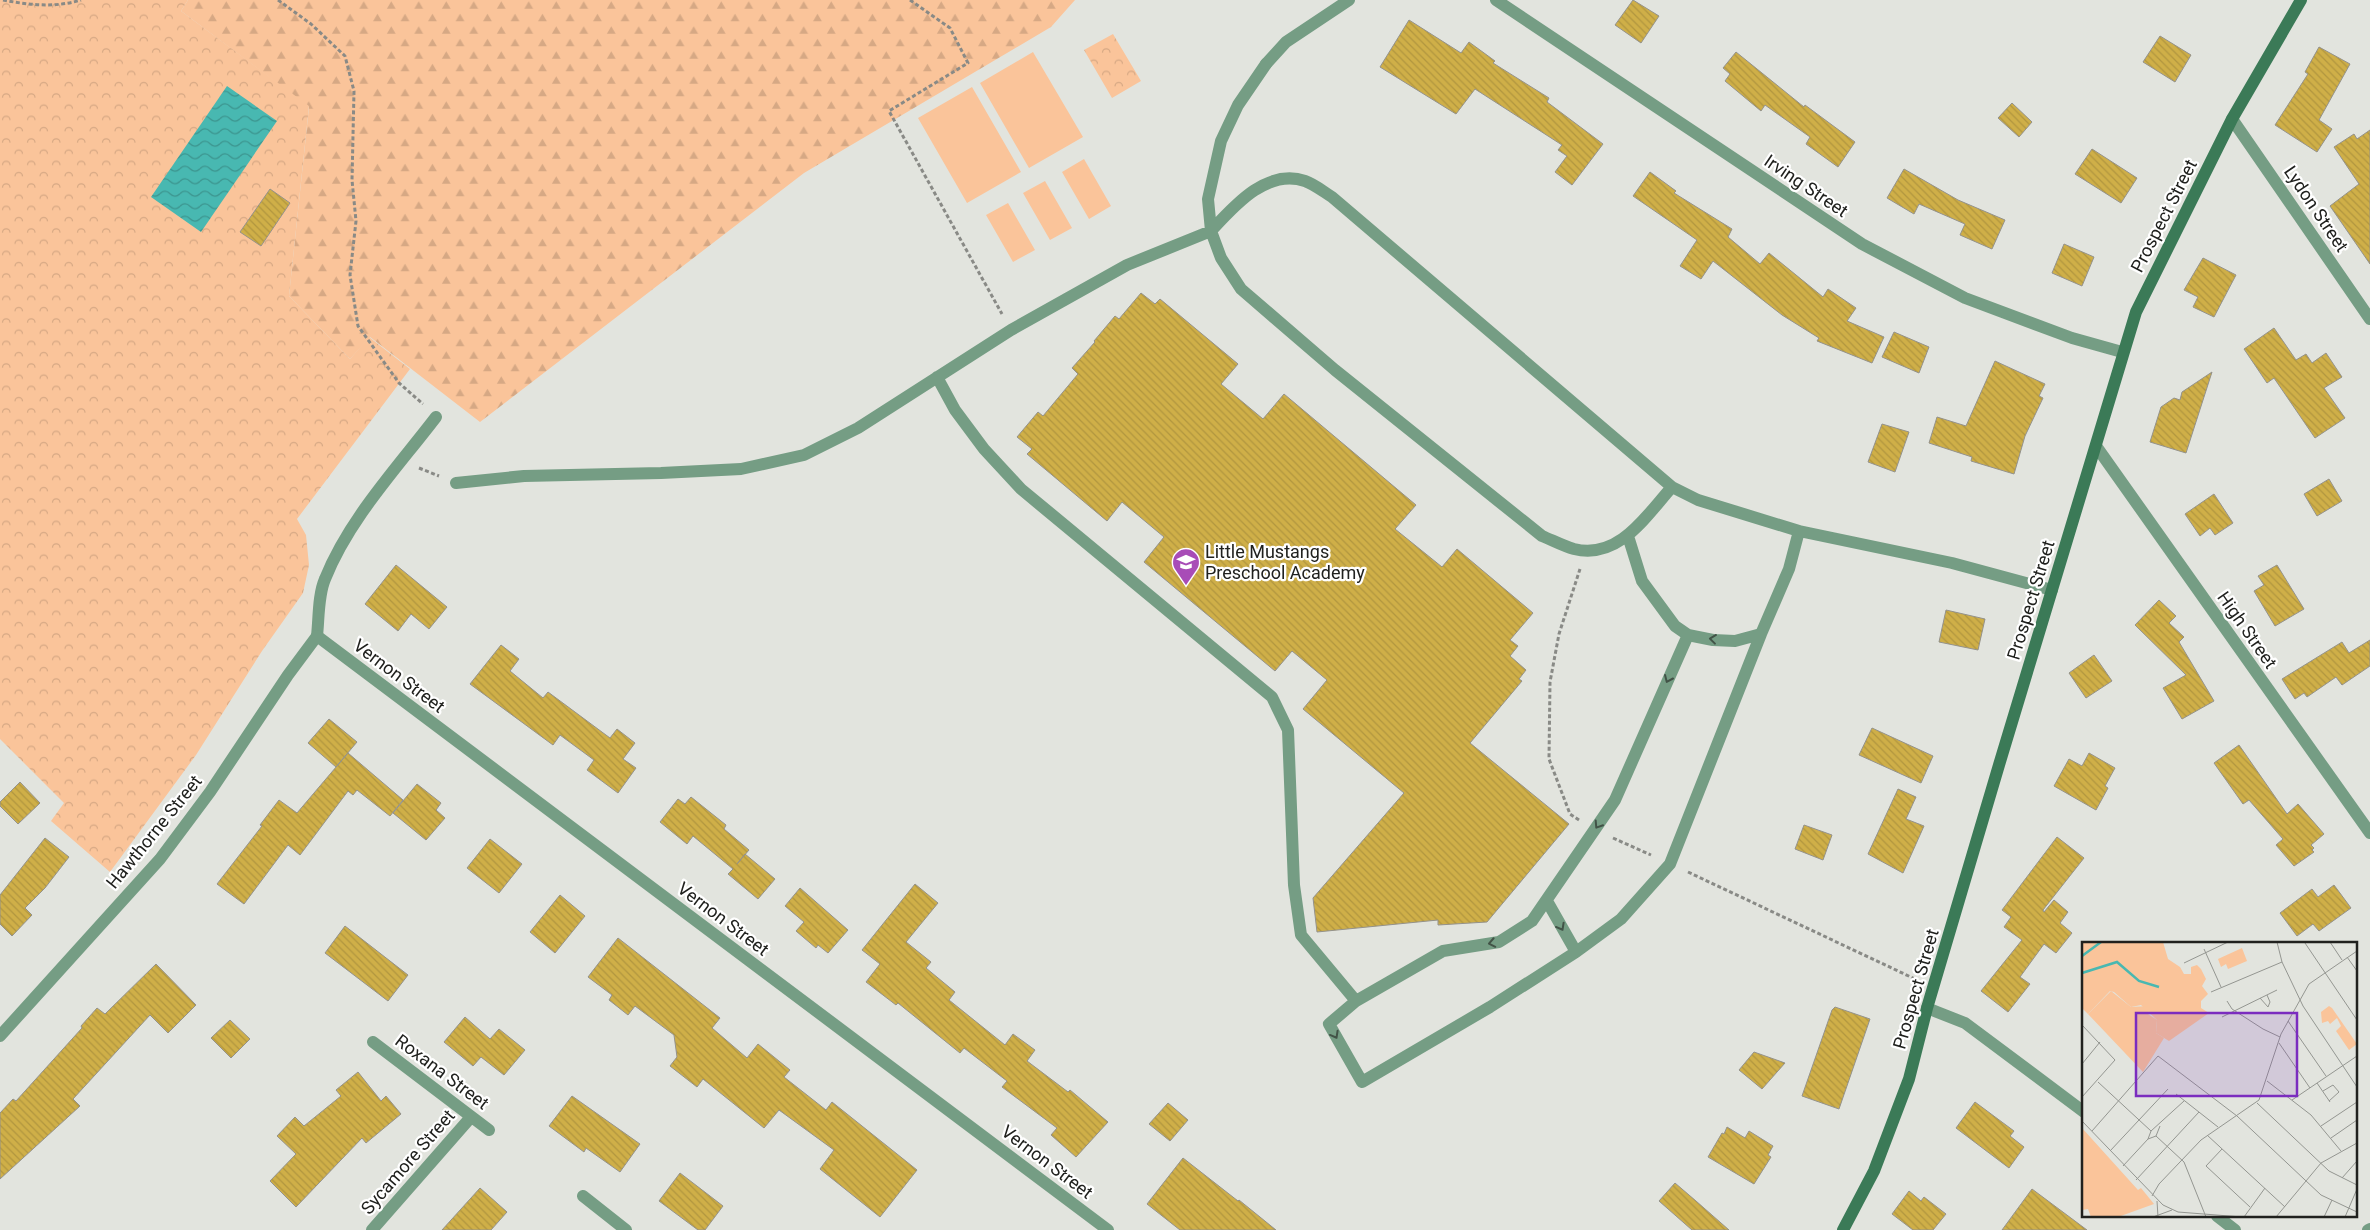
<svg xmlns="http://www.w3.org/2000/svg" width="2370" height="1230" font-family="Roboto,sans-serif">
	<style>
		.green { fill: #fac49a }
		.forest { fill: url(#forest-firs) }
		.park { fill: url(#park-crowns) }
		.water { fill: url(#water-waves) }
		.building { fill: url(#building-back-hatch); stroke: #94928b }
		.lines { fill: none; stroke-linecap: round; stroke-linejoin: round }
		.path { stroke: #898a86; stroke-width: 3; stroke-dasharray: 4 2.5; stroke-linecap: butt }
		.lane { stroke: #759d84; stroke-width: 12 }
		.street { stroke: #759d84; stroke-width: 12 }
		.secondary { stroke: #3b7a57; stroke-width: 12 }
		.oneway { stroke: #425347 }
		.labels { text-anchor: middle; stroke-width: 4.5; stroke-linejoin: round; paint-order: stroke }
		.street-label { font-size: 18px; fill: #20211e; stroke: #fff }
		.poi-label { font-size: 18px; fill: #20211e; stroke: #fff; text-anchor: start }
		.inset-river { fill: none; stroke: #48b8b1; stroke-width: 2.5 }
		.inset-road { fill: none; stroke: #949691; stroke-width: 1 }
		.view { fill: #7b2cbf; fill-opacity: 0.15; stroke: #7b2cbf; stroke-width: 2.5 }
		.inset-edge { fill: none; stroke: #20211e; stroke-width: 2.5 }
	</style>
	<defs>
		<pattern id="forest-firs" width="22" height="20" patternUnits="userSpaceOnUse" patternTransform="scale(1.25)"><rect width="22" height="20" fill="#fac49a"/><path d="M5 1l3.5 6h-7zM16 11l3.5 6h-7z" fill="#d6a884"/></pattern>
		<pattern id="park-crowns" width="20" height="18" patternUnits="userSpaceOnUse" patternTransform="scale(1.25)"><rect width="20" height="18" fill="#fac49a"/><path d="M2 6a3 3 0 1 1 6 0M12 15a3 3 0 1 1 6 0" fill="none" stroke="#d6a884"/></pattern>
		<pattern id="water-waves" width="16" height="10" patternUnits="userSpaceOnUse" patternTransform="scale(1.25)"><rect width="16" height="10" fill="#48b8b1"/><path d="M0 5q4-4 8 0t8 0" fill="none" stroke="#3c958f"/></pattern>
		<pattern id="building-back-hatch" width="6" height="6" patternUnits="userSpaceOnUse" patternTransform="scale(1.25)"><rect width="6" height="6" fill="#cfaf48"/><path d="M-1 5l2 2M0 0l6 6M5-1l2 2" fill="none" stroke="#b1963f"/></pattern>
	</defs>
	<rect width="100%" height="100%" fill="#e2e4de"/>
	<path class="green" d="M 1033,52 L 1083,137 L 1029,168 L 980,83 Z
		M 972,87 L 1021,172 L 967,203 L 918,118 Z
		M 1084,159 L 1111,206 L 1089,219 L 1062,172 Z
		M 1045,181 L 1072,228 L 1050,240 L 1023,193 Z
		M 1008,203 L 1035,250 L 1013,262 L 986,215 Z"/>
	<path class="forest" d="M 188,0 L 1075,0 L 1051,27 L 804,173 L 480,422 L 370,337 L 350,359 L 289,296 L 309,107 L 181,11 Z"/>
	<path class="park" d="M 0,0 L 188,0 L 181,11 L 309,106 L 289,296 L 350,359 L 369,337 L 410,369 L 297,519 L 306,535 L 309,565 L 303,593 L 262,651 L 196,755 L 110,872 L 51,821 L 64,803 L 0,739 Z
		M 1113,34 L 1141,81 L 1112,98 L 1084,50 Z"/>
	<path class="water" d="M 227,86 L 277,121 L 201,232 L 151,197 Z"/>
	<path class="building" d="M 1633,0 L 1659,16 L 1641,43 L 1615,25 Z
		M 1409,20 L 1461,53 L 1469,42 L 1495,61 L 1493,63 L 1549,98 L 1547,102 L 1603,144 L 1572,185 L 1555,172 L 1567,156 L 1558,150 L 1562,145 L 1475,89 L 1456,114 L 1380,67 Z
		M 2160,36 L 2191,55 L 2175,82 L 2143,62 Z
		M 2319,47 L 2350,64 L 2319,120 L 2332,129 L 2317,152 L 2275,125 L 2308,74 L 2305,72 Z
		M 1736,52 L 1804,107 L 1805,105 L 1855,142 L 1838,167 L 1806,144 L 1810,137 L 1765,105 L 1761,111 L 1725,81 L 1730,74 L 1723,68 Z
		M 2012,103 L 2032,122 L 2019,137 L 1998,118 Z
		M 2370,130 L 2370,264 L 2330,206 L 2359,184 L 2334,147 L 2354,134 L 2357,139 Z
		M 2092,149 L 2137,178 L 2121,203 L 2075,174 Z
		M 1904,169 L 1958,200 L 2005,220 L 1992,249 L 1960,235 L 1965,224 L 1919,204 L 1914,214 L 1887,198 Z
		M 1650,172 L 1676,191 L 1674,193 L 1732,229 L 1728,237 L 1760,264 L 1769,253 L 1823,297 L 1828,289 L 1856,308 L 1847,321 L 1884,337 L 1872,363 L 1817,341 L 1819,338 L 1782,315 L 1713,261 L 1701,279 L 1680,266 L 1697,240 L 1633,196 Z
		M 270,189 L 290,203 L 261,246 L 240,232 Z
		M 2064,244 L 2094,257 L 2082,286 L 2052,273 Z
		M 2203,258 L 2236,275 L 2214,317 L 2193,307 L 2198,297 L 2184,290 Z
		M 1141,293 L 1155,304 L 1160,299 L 1238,364 L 1221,384 L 1263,419 L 1284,394 L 1416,505 L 1395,529 L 1442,567 L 1457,549 L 1533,613 L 1510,640 L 1518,646 L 1510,656 L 1526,670 L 1519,679 L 1522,681 L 1470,743 L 1569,824 L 1487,922 L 1438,925 L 1438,920 L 1317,932 L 1313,898 L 1404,793 L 1303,709 L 1327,680 L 1292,651 L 1275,671 L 1144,562 L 1164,537 L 1122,502 L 1107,521 L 1027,454 L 1032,449 L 1017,437 L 1038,412 L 1043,416 L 1078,374 L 1072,368 L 1095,342 L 1094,341 L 1115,316 L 1119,319 Z
		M 2274,328 L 2296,360 L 2306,354 L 2312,363 L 2326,353 L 2342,377 L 2324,388 L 2345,418 L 2315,438 L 2274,378 L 2267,383 L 2244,349 Z
		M 1894,332 L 1929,347 L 1919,373 L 1882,357 Z
		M 1995,361 L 2045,384 L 2039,396 L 2043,398 L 2025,436 L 2014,474 L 1971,461 L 1972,457 L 1929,443 L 1937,417 L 1966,426 Z
		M 2212,372 L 2186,453 L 2150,442 L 2161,407 L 2174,398 L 2180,400 L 2182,392 Z
		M 1882,424 L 1909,432 L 1895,472 L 1868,462 Z
		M 2329,479 L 2342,501 L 2317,516 L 2304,494 Z
		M 2214,494 L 2233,523 L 2215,535 L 2210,528 L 2200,536 L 2185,514 Z
		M 396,565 L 447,607 L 429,629 L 411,614 L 398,631 L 365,604 Z
		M 2277,565 L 2304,609 L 2275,626 L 2254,591 L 2264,585 L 2258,576 Z
		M 2159,600 L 2176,616 L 2169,623 L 2184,637 L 2179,642 L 2214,701 L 2182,719 L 2163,688 L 2186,675 L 2135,625 Z
		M 1946,610 L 1985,619 L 1978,650 L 1939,642 Z
		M 2370,640 L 2370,666 L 2342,685 L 2336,677 L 2307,697 L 2304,693 L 2295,699 L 2282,679 L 2342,642 L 2349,653 Z
		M 501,645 L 519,659 L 510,671 L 543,698 L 548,692 L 610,738 L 617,729 L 635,743 L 623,759 L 636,768 L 618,793 L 587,770 L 594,760 L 560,735 L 553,745 L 470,684 Z
		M 2094,655 L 2112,681 L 2086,698 L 2069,673 Z
		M 329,719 L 357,742 L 336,767 L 308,743 Z
		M 1872,728 L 1933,756 L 1921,783 L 1859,755 Z
		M 2239,745 L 2287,814 L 2298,804 L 2324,834 L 2311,845 L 2314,848 L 2312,850 L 2314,852 L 2294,866 L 2276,845 L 2283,839 L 2249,800 L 2243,804 L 2214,763 Z
		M 348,753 L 403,800 L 390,816 L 357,790 L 353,795 L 348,791 L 300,855 L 288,845 L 244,904 L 217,884 L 262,826 L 260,825 L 279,800 L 297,813 Z
		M 2089,753 L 2115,768 L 2105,786 L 2108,788 L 2096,810 L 2054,786 L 2069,759 L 2082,766 Z
		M 20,782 L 40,803 L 18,824 L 0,806 L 0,802 Z
		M 417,784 L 441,803 L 436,810 L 445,818 L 426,840 L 393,813 Z
		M 1898,789 L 1916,797 L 1906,819 L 1924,826 L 1903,873 L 1868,854 Z
		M 691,797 L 726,825 L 724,829 L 749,850 L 737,864 L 745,854 L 775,879 L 758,899 L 728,874 L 733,869 L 693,836 L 687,844 L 660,822 L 678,799 L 685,804 Z
		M 1804,825 L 1832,835 L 1823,860 L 1795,849 Z
		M 2057,837 L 2084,858 L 2043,910 L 2044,912 L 2054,900 L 2068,912 L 2060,923 L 2072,933 L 2056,953 L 2044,944 L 2020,977 L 2030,984 L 2008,1012 L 1981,991 L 2022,940 L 2004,927 L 2011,917 L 2002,910 Z
		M 45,838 L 69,857 L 45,888 L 25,908 L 32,915 L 12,936 L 0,924 L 0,895 Z
		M 490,839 L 522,864 L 499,893 L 467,868 Z
		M 915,884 L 938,903 L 906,942 L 931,962 L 926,968 L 955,992 L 949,1000 L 1005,1045 L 1013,1034 L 1035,1050 L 1027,1061 L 1068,1092 L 1070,1090 L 1108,1122 L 1076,1157 L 1051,1135 L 1057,1128 L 1002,1087 L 1007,1081 L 964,1048 L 960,1053 L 898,1003 L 896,1005 L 866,982 L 880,964 L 862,950 Z
		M 2334,885 L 2351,908 L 2319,931 L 2313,924 L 2297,936 L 2280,913 L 2312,889 L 2318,897 Z
		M 800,888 L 848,930 L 828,953 L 818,945 L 816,948 L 796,931 L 804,922 L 785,906 Z
		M 560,895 L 585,916 L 555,953 L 530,932 Z
		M 345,926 L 408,975 L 388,1001 L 325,953 Z
		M 618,938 L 720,1018 L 712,1028 L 747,1058 L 758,1044 L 790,1070 L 784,1077 L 826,1110 L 832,1102 L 917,1170 L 880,1217 L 820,1169 L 834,1150 L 779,1110 L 764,1128 L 703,1079 L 697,1087 L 670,1066 L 677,1057 L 674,1035 L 635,1006 L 628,1015 L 609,1000 L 612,995 L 588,977 Z
		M 156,964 L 196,1005 L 168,1033 L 150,1015 L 73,1099 L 80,1106 L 0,1179 L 0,1113 L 13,1099 L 16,1101 L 82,1028 L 81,1026 L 97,1008 L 105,1014 Z
		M 1835,1007 L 1870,1019 L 1839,1109 L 1802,1096 L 1832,1010 Z
		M 465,1017 L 490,1039 L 499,1029 L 525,1050 L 504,1075 L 481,1057 L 473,1066 L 444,1042 Z
		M 230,1020 L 250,1039 L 231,1058 L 211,1038 Z
		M 1754,1052 L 1785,1063 L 1762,1089 L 1739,1070 Z
		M 358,1072 L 381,1101 L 386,1096 L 401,1114 L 366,1143 L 362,1138 L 296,1207 L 270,1181 L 296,1154 L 277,1136 L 295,1117 L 304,1126 L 341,1096 L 336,1090 Z
		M 572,1096 L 640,1144 L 620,1172 L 586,1148 L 584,1152 L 549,1126 Z
		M 1975,1102 L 2014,1131 L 2010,1136 L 2024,1147 L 2009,1168 L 1956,1128 Z
		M 1168,1103 L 1188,1120 L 1170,1141 L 1149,1124 Z
		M 1727,1127 L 1745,1138 L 1749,1131 L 1773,1146 L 1768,1155 L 1771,1157 L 1754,1184 L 1708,1157 L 1722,1133 L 1724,1134 Z
		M 1183,1158 L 1238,1201 L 1239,1200 L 1276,1230 L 1180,1230 L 1147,1204 Z
		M 680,1173 L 723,1206 L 705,1230 L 698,1230 L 659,1201 Z
		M 1675,1183 L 1696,1201 L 1729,1230 L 1692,1230 L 1659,1201 Z
		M 480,1188 L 507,1212 L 491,1230 L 442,1230 Z
		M 2032,1189 L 2087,1230 L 2002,1230 Z
		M 1909,1191 L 1921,1201 L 1924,1197 L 1946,1214 L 1933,1230 L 1913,1230 L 1892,1214 Z"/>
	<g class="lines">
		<path class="path" d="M 3,0 C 29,5 55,8 81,0
			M 278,0 L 311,24 L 345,56 L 354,91 L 352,180 L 356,221 L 350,275 L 358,326 L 399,383 L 423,404
			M 910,0 L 950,28 L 968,63 L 889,111 L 1002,314
			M 419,468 L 439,476
			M 1579,820 L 1570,814 L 1549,759 L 1550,682 L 1559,634 L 1580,569
			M 1613,838 L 1651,855
			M 1688,872 L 1915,979"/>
		<path class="lane" d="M 1211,231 C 1234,206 1267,168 1305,181 C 1314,184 1324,192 1332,197 L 1672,487
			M 1211,231 L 1208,199 L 1221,141 L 1238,105 L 1266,64
			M 937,377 L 955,410 L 984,449 L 1021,489 L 1272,697 L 1288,730 L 1294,885 L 1301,935 L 1356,1001
			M 456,483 L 524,476 L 661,473 L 741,469 L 804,455 L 858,428 L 1011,330 L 1127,265 L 1211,231 L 1221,258 L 1241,289 L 1335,370 L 1542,536 C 1552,540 1563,546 1574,549 C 1619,560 1646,516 1672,487 L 1698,500 L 1799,531
			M 1628,536 L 1642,581 L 1675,626 L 1688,635 L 1713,640 L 1735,641 L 1761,634
			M 1688,635 L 1615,800 L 1532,921 L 1499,942 L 1443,951 L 1356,1001 L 1329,1024 L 1362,1082 L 1490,1007 L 1576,952 L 1621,919 L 1670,864 L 1761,634 L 1789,569 L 1799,531 L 1952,563 L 2052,590
			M 317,636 C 319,618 318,595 325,579 C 349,519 397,468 436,417
			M 1547,901 L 1576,952"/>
		<path class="street" d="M 1496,0 L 1862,244 L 1965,298 L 2072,338 L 2122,352
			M 1266,64 L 1286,42 L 1349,0
			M 2232,119 L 2370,319
			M 2096,446 L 2370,833
			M 1927,1008 L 1965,1023 L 2084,1112
			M 0,1036 L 160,859 L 210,792 L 288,675 L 317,636 L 1108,1230
			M 373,1042 L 489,1130
			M 583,1196 L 626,1230
			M 2217,1216 L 2235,1230
			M 372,1230 L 471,1117
			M 2368,1230 L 2370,1229"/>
		<path class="secondary" d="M 1843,1230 L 1874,1171 L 1909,1079 L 1927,1008 L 1999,765 L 2136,312 L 2232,119 L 2301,0"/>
	</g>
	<defs><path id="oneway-chevron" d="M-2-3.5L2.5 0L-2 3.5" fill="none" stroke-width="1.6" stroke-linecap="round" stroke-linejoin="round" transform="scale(1.25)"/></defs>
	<g class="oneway">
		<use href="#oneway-chevron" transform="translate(1713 639) rotate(-173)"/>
		<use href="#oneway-chevron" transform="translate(1668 679) rotate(114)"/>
		<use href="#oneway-chevron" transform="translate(1598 825) rotate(123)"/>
		<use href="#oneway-chevron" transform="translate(1561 927) rotate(61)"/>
		<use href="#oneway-chevron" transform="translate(1492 943) rotate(169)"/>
		<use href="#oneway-chevron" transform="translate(1335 1035) rotate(61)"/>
	</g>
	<defs>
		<g id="school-pin" transform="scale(1.4375)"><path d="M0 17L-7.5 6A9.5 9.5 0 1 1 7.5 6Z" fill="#a84cb7" stroke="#fff"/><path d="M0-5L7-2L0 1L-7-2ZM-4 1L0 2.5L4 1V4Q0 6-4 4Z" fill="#fff"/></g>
	</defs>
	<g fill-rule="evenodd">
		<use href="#school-pin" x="1186" y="562"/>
	</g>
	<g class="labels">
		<g class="street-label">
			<text transform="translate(1806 186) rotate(34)" y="6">Irving Street</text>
			<text transform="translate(2316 209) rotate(56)" y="6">Lydon Street</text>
			<text transform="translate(2164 216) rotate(-63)" y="6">Prospect Street</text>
			<text transform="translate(2031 600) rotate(-73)" y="6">Prospect Street</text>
			<text transform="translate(2247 630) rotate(55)" y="6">High Street</text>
			<text transform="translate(399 676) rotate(37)" y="6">Vernon Street</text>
			<text transform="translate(154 832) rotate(-51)" y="6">Hawthorne Street</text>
			<text transform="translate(723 919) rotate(37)" y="6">Vernon Street</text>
			<text transform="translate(1916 989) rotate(-74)" y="6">Prospect Street</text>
			<text transform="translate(442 1072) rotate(37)" y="6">Roxana Street</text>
			<text transform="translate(408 1162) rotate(-49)" y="6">Sycamore Street</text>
			<text transform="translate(1047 1162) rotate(37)" y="6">Vernon Street</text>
		</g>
		<g class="poi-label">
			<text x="1205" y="558">Little Mustangs<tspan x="1205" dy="21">Preschool Academy</tspan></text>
		</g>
	</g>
	<g transform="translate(2082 942)">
		<rect width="275" height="275" fill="#e2e4de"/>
		<path d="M 0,0 L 81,0 L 86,17 L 98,25 L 102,32 L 109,32 L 109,25 L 115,23 L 119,27 L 124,37 L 120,44 L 126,52 L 119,59 L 119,66 L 127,71 L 87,99 L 74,91 L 75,78 L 59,63 L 49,65 L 32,50 L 28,49 L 6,72 L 0,66 ZM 160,6 L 165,19 L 146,27 L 144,22 L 139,25 L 136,17 ZM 247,64 L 250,66 L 275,102 L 267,108 L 254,89 L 259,84 L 255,76 L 248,82 L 246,79 L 240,81 L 239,70 Z" fill="#fac49a"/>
		<path d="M 0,186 L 56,248 L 59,246 L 72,262 L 36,275 L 9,275 L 6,267 L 0,268 Z" fill="#fac49a"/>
		<path d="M 29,49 L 49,65 L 66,64 L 66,72 L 75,78 L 74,91 L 82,96 L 61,130 L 6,72 Z" fill="#fac49a"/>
		<path class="inset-river" d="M 0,14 L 19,0M 0,31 L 35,20 L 57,39 L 77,45"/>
		<path class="inset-road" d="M 195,0 L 200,20 L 221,64 L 275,145M 248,0 L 260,18M 223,1 L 275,78M 122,7 L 139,45M 265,15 L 275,29M 102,21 L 146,0M 129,50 L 200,20M 178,56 L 186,65 L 188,60 L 185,53M 145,59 L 150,67 L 181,87 L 198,95M 140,75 L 195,48M 206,79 L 244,134M 0,83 L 33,118 L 0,155M 197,101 L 228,146M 0,122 L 18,100M 185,139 L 229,173 L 259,209M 16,140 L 69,189M 235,141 L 248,160M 241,149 L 251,143 L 257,150 L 247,159M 94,152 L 136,185M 210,158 L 275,114M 175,161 L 247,229 L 275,243M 0,179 L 81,263 L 96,270 L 160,275M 239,184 L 275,160M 10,189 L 76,114 L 155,174 L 239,253 L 275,270M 125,193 L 203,265M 74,194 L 102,220 L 124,275M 249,196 L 275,178M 66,197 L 69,189 L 102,159M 140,207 L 124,224 L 168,265M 28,209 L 86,147M 41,224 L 66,197 L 74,194 L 78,184M 260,236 L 275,219M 54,238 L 117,170M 70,254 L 77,242 L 119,198 L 177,158 L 199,92 L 227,42 L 275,9M 75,259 L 76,275M 71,275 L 90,268M 162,275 L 183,246M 194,275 L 239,221 L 275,201M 242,275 L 250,258M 263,275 L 275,247"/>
		<path class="view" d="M 54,71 L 215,71 L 215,154 L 54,154 Z"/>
		<rect width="275" height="275" class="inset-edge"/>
	</g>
</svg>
